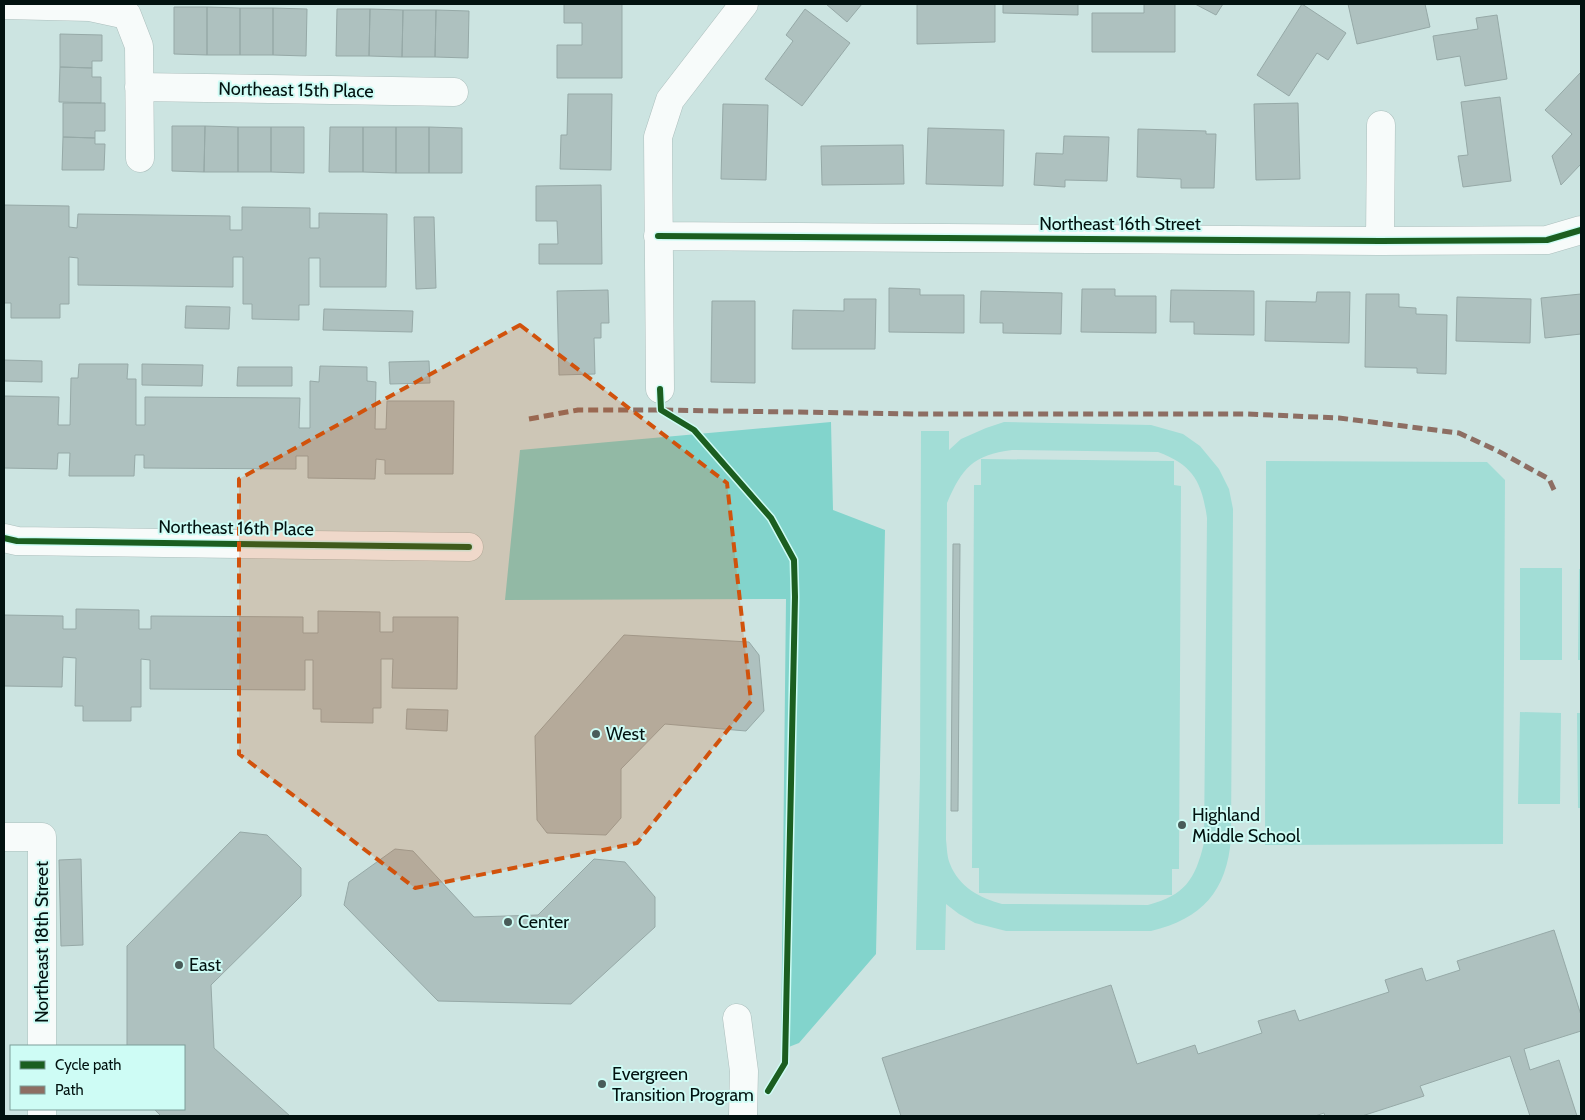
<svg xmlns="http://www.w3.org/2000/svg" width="1585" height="1120" font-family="Cabin,sans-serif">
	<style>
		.green { fill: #a2ddd6; fill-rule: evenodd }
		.forest { fill: #82d4cc }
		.building { fill: #aec1bf; stroke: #96a9a7 }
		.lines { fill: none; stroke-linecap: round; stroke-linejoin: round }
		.street-casing { stroke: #acbfbd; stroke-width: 29 }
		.street { stroke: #f7fbfa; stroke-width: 28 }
		.quiet { stroke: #8d6e63; stroke-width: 5; stroke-dasharray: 10 5; stroke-linecap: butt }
		.cycleway-casing { stroke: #cefcf5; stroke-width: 9 }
		.cycleway { stroke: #1b5e20; stroke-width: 6 }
		.marked { fill: #d1520c; fill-opacity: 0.2; stroke: #d1520c; stroke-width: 4; stroke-dasharray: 10 6; stroke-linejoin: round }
		.poi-dot { fill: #495c59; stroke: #cefcf5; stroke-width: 2 }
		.labels { text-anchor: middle; stroke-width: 4; stroke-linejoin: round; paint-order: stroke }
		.street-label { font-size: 18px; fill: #021210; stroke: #cefcf5 }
		.poi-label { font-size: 18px; fill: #021210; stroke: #cefcf5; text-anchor: start }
	</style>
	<rect width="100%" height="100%" fill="#cce4e1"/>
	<path class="green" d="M 1004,422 L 1151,425 L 1183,434 L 1200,446 L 1219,469 L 1229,489 L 1233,509 L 1231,838 C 1227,891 1202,919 1151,931 L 1006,931 L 975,923 L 959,914 L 946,904 L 945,950 L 916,950 L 920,774 L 921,431 L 949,431 L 949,450 L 961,439 L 986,428 ZM 1012,450 L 1158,452 C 1193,465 1202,482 1207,518 L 1204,843 C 1195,880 1185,895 1148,905 L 1002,904 C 980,898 959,887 950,864 C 947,857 947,848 946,840 L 947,503 C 962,468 973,455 1012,450 Z
		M 981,459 L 1174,461 L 1174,485 L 1181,486 L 1179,869 L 1172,869 L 1172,895 L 979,893 L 979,868 L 972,868 L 974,485 L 981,485 Z
		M 1266,461 L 1487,462 L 1505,480 L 1503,844 L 1265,845 Z
		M 1520,568 L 1562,568 L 1562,660 L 1520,660 Z
		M 1579,569 L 1581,569 L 1581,660 L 1578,660 Z
		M 1520,712 L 1561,713 L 1560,804 L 1518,804 Z
		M 1577,713 L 1581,713 L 1581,808 L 1578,808 Z"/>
	<path class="forest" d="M 831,422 L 833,510 L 885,530 L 876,954 L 799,1043 L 781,1050 L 786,599 L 505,600 L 520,450 Z"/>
	<path class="building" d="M 564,4 L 622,4 L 622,78 L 557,78 L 557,45 L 582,45 L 582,23 L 564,23 Z
		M 826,4 L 862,4 L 847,22 Z
		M 917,4 L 995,4 L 995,42 L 917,44 Z
		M 1003,4 L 1078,4 L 1078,15 L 1003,13 Z
		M 1144,4 L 1175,4 L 1175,52 L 1092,52 L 1092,13 L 1144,13 Z
		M 1195,4 L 1223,4 L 1216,15 Z
		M 1302,4 L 1346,33 L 1328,60 L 1317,53 L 1289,96 L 1257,75 Z
		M 1348,4 L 1425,4 L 1430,27 L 1357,44 Z
		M 174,7 L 207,7 L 207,55 L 174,54 Z
		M 207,7 L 240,8 L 240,55 L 207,55 Z
		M 240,8 L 273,8 L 273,55 L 240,55 Z
		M 273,8 L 307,9 L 306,56 L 273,55 Z
		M 337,9 L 370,9 L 369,56 L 336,56 Z
		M 370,9 L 403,10 L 402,57 L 369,56 Z
		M 805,9 L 850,43 L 802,106 L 765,79 L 793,41 L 786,35 Z
		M 403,10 L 436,10 L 435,57 L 402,57 Z
		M 436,10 L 469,11 L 468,58 L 435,57 Z
		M 1497,15 L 1507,79 L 1465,86 L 1460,56 L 1437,60 L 1433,36 L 1478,29 L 1476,18 Z
		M 60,34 L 102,35 L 102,61 L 92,61 L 92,68 L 60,67 Z
		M 60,67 L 92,68 L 92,77 L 101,77 L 101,103 L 59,102 Z
		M 1581,72 L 1581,164 L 1561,185 L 1552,156 L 1572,134 L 1545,110 Z
		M 568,94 L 612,94 L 611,170 L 560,169 L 561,135 L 567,135 Z
		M 1500,97 L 1511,181 L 1463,187 L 1458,156 L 1468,155 L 1461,102 Z
		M 63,103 L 105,103 L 105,131 L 95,131 L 95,138 L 63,137 Z
		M 1298,103 L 1300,179 L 1256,180 L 1254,104 Z
		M 723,104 L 768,105 L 766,180 L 721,179 Z
		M 172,126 L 205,126 L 204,172 L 172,171 Z
		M 205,126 L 238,127 L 238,172 L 204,172 Z
		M 238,127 L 271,127 L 271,172 L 238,172 Z
		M 271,127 L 304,127 L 304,173 L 271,172 Z
		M 330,127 L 363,127 L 363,172 L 329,172 Z
		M 363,127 L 396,127 L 396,173 L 363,172 Z
		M 396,127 L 429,127 L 429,173 L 396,173 Z
		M 429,127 L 462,128 L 462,173 L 429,173 Z
		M 928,128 L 1004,130 L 1003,186 L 926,184 Z
		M 1138,129 L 1206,131 L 1206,134 L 1216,134 L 1214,188 L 1181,188 L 1181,179 L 1137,177 Z
		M 1064,136 L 1109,137 L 1107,181 L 1065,180 L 1065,187 L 1034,185 L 1036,153 L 1063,154 Z
		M 63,137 L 95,138 L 95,144 L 105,144 L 104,170 L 62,170 Z
		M 903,145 L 904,184 L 822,185 L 821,146 Z
		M 601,185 L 602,264 L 539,264 L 539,244 L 558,244 L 557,221 L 536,221 L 536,186 Z
		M 4,205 L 69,206 L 69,227 L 77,228 L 78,214 L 230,216 L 230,230 L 242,230 L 242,207 L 310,208 L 310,228 L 319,228 L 319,213 L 387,214 L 386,287 L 320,287 L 320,258 L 309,258 L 309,305 L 299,305 L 299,320 L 252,319 L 252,304 L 243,304 L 243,257 L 233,257 L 233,287 L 78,285 L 78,258 L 69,257 L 69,304 L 60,304 L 60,318 L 11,318 L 11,303 L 4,303 Z
		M 414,217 L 434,217 L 436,288 L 416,289 Z
		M 889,288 L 920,289 L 920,295 L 964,295 L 964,333 L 889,332 Z
		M 1082,289 L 1115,289 L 1115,296 L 1156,296 L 1156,333 L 1081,332 Z
		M 608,290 L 609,323 L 601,323 L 601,338 L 594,338 L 595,374 L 559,375 L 557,291 Z
		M 1171,290 L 1254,291 L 1254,335 L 1194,334 L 1194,322 L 1170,322 Z
		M 981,291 L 1062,293 L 1061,334 L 1003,333 L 1003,323 L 980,323 Z
		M 1317,292 L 1350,292 L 1349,343 L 1265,341 L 1266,301 L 1316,302 Z
		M 1366,294 L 1399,294 L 1399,307 L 1416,308 L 1416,314 L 1447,315 L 1446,374 L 1417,373 L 1417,368 L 1365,367 Z
		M 1581,294 L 1581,334 L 1545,338 L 1541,298 Z
		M 1457,297 L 1531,299 L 1530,343 L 1456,341 Z
		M 844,299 L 876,299 L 875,349 L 792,349 L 793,310 L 844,311 Z
		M 712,301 L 755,301 L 755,383 L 711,382 Z
		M 186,306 L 230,307 L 229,329 L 185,328 Z
		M 324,309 L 413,311 L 412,332 L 323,330 Z
		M 4,360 L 42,361 L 42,382 L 4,381 Z
		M 429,361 L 430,383 L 390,384 L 389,362 Z
		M 79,364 L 128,364 L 127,379 L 136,379 L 136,425 L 145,425 L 145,397 L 300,398 L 299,428 L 310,428 L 310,381 L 319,382 L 320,366 L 367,367 L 367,381 L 376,382 L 375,429 L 386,429 L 387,401 L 454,401 L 453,474 L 385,474 L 385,460 L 376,459 L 375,479 L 308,478 L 308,456 L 296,456 L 296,469 L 144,468 L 144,455 L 135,455 L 134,476 L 69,476 L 70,453 L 58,453 L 57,469 L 4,468 L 4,396 L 59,397 L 58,425 L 70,425 L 71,378 L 78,378 Z
		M 142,364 L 203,365 L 202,386 L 142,385 Z
		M 238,367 L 292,367 L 292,386 L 237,386 Z
		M 953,544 L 960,544 L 958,811 L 951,811 Z
		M 76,609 L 139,610 L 139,629 L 151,629 L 151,616 L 303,617 L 303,633 L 318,633 L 318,611 L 380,612 L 380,632 L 393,632 L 393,617 L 458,617 L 457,689 L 392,688 L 393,659 L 381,659 L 381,708 L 373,708 L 373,723 L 321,722 L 321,709 L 313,709 L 313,660 L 305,660 L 305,690 L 150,689 L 150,660 L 141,659 L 141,707 L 131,707 L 131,721 L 83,721 L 83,706 L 75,706 L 76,658 L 63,657 L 62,687 L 4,686 L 4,615 L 63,616 L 63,629 L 76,629 Z
		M 624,635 L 749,642 L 759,655 L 764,711 L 746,731 L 665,724 L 621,769 L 621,818 L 606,835 L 547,833 L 537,820 L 535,736 Z
		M 407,709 L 448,710 L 447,731 L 406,729 Z
		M 240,832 L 267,835 L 301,868 L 301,896 L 211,985 L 214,1048 L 290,1116 L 161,1116 L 154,1109 L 184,1109 L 184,1046 L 127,1046 L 127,946 Z
		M 395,849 L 413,851 L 474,917 L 538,915 L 594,859 L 625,862 L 655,897 L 655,927 L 571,1004 L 438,1001 L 344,905 L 349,882 Z
		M 81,859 L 83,945 L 61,946 L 59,860 Z
		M 1554,930 L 1581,1015 L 1581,1031 L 1524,1049 L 1530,1070 L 1559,1060 L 1577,1116 L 1530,1116 L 1510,1056 L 1420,1086 L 1424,1096 L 1362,1116 L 1325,1116 L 1324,1113 L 1315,1116 L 901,1116 L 882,1058 L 1111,985 L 1137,1064 L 1195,1045 L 1198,1054 L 1262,1033 L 1258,1021 L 1295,1010 L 1299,1021 L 1389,992 L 1385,980 L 1422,968 L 1426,981 L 1460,970 L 1457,961 Z"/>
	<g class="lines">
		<g class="street-casing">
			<path id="street" d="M 4,5 L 90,7 L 127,15 L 139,46 L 140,158
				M 139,87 L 454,92
				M 658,236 L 1380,241 L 1547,240 L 1581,230
				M 1380,241 L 1381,125
				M 660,389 L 658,137 L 670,100 L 744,4
				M 4,538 L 17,541 L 469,547
				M 4,837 L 42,837 L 42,1046
				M 737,1018 L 744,1071 L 743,1116
				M 42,1116 L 42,1109"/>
		</g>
		<use href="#street" class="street"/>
		<path class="quiet" d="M 529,419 L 578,410 L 661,410 L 920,414 L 1247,414 L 1339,418 L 1459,433 L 1498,451 L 1549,479 L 1555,492"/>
		<g class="cycleway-casing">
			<path id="cycleway" d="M 658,236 L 1380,241 L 1547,240 L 1581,230
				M 660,389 L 661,410 L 694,430 L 771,518 L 794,560 L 795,597 L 785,1063 L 768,1091
				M 4,538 L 17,541 L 469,547"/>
		</g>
		<use href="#cycleway" class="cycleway"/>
	</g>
	<path class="marked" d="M 520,325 L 727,483 L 751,701 L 637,843 L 415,888 L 239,754 L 239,479 Z"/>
	<g class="poi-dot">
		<circle cx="596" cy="734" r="5"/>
		<circle cx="1182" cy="825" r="5"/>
		<circle cx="508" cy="922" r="5"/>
		<circle cx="179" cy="965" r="5"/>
		<circle cx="602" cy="1084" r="5"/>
	</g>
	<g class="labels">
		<g class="street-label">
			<text transform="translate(296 90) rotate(1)" y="6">Northeast 15th Place</text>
			<text x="1120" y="230">Northeast 16th Street</text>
			<text transform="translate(236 528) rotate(1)" y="6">Northeast 16th Place</text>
			<text transform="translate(42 942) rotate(-90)" y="6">Northeast 18th Street</text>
		</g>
		<g class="poi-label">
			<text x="606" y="740">West</text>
			<text x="1192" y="821">Highland<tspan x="1192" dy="21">Middle School</tspan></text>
			<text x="518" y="928">Center</text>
			<text x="189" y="971">East</text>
			<text x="612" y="1080">Evergreen<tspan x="612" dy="21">Transition Program</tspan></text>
		</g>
	</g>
	<rect width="1585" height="1120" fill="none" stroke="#021210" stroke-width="10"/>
	<rect x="10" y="1045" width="175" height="65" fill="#cefcf5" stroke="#7c9e99"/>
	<rect x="20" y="1061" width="25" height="8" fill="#1b5e20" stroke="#7c9e99"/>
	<text x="55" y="1070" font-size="15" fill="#021210">Cycle path</text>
	<rect x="20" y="1086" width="25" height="8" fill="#8d6e63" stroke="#7c9e99"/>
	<text x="55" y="1095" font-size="15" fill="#021210">Path</text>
</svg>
